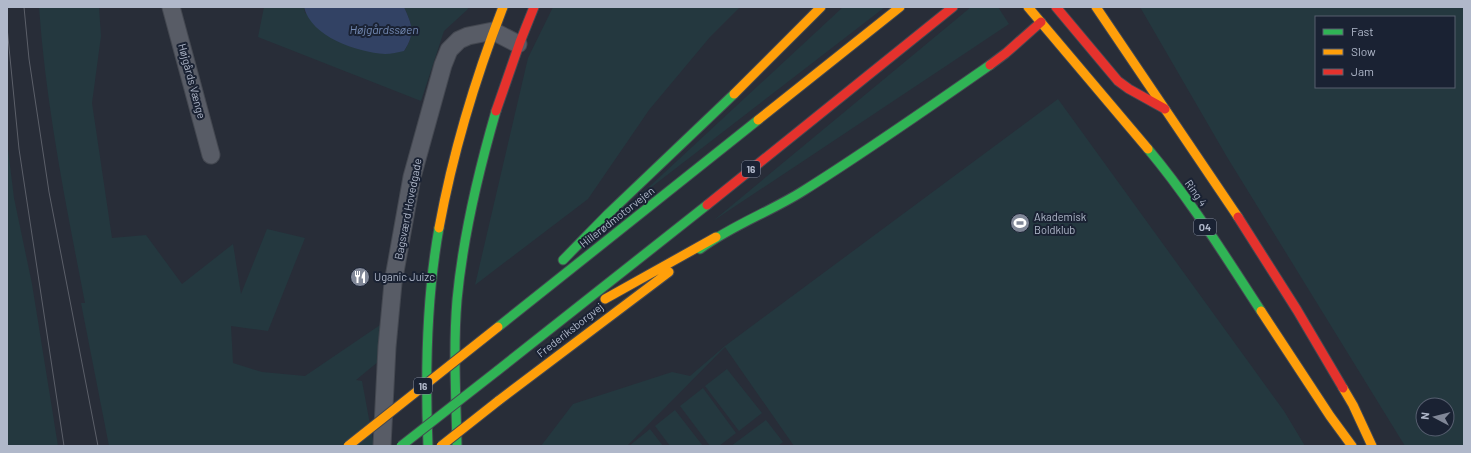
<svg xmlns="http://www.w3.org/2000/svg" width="1471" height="453" font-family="Barlow,sans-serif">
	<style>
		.green { fill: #24383f; fill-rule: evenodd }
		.water { fill: #324264 }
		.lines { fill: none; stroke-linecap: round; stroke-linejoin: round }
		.street-casing { stroke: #444851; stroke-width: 19 }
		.fast-casing { stroke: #444851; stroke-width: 11 }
		.slow-casing { stroke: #444851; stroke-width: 11 }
		.jam-casing { stroke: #444851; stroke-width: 11 }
		.street { stroke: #585c66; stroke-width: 17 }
		.fast { stroke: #30b455; stroke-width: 9 }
		.slow { stroke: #ff9f0a; stroke-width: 9 }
		.jam { stroke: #e5322d; stroke-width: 9 }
		.tram { stroke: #5b5f69; stroke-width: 1 }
		.fast-bridge-casing { stroke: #444851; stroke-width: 11; stroke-linecap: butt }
		.slow-bridge-casing { stroke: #444851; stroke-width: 11; stroke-linecap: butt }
		.fast-bridge { stroke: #30b455; stroke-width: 9 }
		.slow-bridge { stroke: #ff9f0a; stroke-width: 9 }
		.labels { text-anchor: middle; stroke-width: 4; stroke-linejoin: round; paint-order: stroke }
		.shield { fill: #1a2233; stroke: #838b9d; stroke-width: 1 }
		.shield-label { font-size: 10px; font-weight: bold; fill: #b0b8ca }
		.street-label { font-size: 11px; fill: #b0b8ca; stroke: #1a2233 }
		.poi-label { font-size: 11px; fill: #b0b8ca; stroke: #1a2233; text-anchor: start }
		.water-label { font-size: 12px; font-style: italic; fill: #758bb5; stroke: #1a2233 }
	</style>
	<rect width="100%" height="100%" fill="#282d38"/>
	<path class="green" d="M 39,7 L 99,7 L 101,36 L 92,103 L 112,238 L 146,235 L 182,284 L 233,244 L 241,294 L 267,229 L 305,238 L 268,331 L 231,326 L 233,363 L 262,372 L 305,376 L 383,323 L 379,361 L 356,380 L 362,381 L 374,446 L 109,446 L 81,303 L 85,303 C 66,205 46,107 39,7 Z
		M 264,7 L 304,7 L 305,13 L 404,51 C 416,33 412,25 404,7 L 469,7 L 467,10 L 444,31 L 421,101 L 258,37 Z
		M 553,7 L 740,7 L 710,37 L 649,110 L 588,199 L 475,285 L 528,58 Z
		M 843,7 L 885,7 L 636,199 Z
		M 971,7 L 998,7 L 1009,24 L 713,221 Z
		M 1140,7 L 1464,7 L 1464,446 L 1405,446 L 1227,157 ZM 1316,17 L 1454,17 L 1454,87 L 1316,87 ZM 1423,405 L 1447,405 L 1447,429 L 1423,429 Z
		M 1058,99 L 1284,411 L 1305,446 L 794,446 L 725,347 L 627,446 L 541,446 L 573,404 L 672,372 L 690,376 L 725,346 Z
		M 7,141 L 14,198 L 32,284 L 58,446 L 7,446 Z
		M 727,369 L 762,413 L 739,431 L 705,386 Z
		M 703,388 L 736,433 L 719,446 L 710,446 L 680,406 Z
		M 675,410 L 703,446 L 670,446 L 655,426 Z
		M 766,420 L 783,442 L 778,446 L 731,446 Z
		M 650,429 L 663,446 L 629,446 Z"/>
	<path class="water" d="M 304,7 L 404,7 C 412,25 416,33 404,51 C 398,52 391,54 385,54 C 357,52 311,37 304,7 Z"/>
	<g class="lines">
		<g class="street-casing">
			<path id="street" d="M 171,7 L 211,155
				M 382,446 L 387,347 L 393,283 L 412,177 L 443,65 L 449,50 L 459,40 L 468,36 L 493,31 L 518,44"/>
		</g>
		<g class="fast-casing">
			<path id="fast" d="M 1148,149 C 1190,199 1225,256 1261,311
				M 700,249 C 732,225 770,212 803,191 C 867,151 928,108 990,65
				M 563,260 L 608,214 L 734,94
				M 498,327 L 758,120
				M 497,371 L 707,205
				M 428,446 C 425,373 426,300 439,228
				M 457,446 C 456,398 453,348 457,300 C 463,236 478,173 496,111"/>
		</g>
		<g class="slow-casing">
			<path id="slow" d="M 1028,7 L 1148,149
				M 1096,7 L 1238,217
				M 734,94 L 821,7
				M 758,120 L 900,7
				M 439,228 C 453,152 475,79 503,7
				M 605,299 L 716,237
				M 1261,311 L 1330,416 L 1352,446
				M 1343,388 L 1353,405 L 1372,446
				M 498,401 L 669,272"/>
		</g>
		<g class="jam-casing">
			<path id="jam" d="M 1056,7 L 1118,81 L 1129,89 L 1165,109
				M 990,65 L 1006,53 L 1041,22
				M 496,111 L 520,42 L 534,7
				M 707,205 L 953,7
				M 1238,217 L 1297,310 L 1343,388"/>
		</g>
		<use href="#street" class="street"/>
		<use href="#fast" class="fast"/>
		<use href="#slow" class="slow"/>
		<use href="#jam" class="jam"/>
		<path class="tram" d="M 24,7 L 29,59 L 49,192 L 98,446
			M 7,27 L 19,149 L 64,446"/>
		<g class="fast-bridge-casing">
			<path id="fast-bridge" d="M 401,446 L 497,371"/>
		</g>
		<g class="slow-bridge-casing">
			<path id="slow-bridge" d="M 348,446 L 498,327
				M 441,446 L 498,401"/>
		</g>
		<use href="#fast-bridge" class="fast-bridge"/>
		<use href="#slow-bridge" class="slow-bridge"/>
	</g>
	<defs>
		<g id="stadium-disc" transform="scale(1)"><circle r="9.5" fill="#808797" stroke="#1a2233"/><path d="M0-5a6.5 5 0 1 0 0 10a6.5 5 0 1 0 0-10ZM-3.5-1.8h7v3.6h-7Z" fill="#fff"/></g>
		<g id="restaurant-disc" transform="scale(1)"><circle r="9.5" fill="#808797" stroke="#1a2233"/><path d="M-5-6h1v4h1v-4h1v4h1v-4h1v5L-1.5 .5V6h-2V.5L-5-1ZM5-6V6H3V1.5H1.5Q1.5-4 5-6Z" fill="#fff"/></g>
	</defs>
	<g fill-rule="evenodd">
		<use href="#stadium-disc" x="1020" y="223"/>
		<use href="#restaurant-disc" x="360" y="277"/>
	</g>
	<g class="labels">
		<g class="shield">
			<rect x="742" y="161" width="18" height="16" rx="3"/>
			<rect x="1194" y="219" width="22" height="16" rx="3"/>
			<rect x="414" y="378" width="18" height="16" rx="3"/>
		</g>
		<g class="shield-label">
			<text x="751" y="173">16</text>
			<text x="1205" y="231">O4</text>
			<text x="423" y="390">16</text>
		</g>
		<g class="street-label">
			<text transform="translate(192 81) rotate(75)" y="4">Højgårds Vænge</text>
			<text transform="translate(1196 193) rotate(55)" y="4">Ring 4</text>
			<text transform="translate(408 209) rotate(-79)" y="4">Bagsværd Hovedgade</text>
			<text transform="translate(617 217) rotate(-38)" y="4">Hillerødmotorvejen</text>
			<text transform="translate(570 330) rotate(-38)" y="4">Frederiksborgvej</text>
		</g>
		<g class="poi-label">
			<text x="1034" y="221">Akademisk<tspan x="1034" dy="13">Boldklub</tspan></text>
			<text x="374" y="281">Uganic Juizc</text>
		</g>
		<g class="water-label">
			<text x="384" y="34">Højgårdssøen</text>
		</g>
	</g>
	<rect width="1471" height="453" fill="none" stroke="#b0b8ca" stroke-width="16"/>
	<rect x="1315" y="16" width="140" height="72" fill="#1a2233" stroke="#565e6f"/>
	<rect x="1323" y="29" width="20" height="6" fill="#30b455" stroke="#565e6f"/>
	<text x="1351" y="36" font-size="12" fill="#b0b8ca">Fast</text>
	<rect x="1323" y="49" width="20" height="6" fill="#ff9f0a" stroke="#565e6f"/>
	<text x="1351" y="56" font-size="12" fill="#b0b8ca">Slow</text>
	<rect x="1323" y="69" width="20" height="6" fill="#e5322d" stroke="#565e6f"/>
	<text x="1351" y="76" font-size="12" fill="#b0b8ca">Jam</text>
	<g transform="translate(1435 417) rotate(277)"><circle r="19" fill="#1a2233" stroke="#565e6f"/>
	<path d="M0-3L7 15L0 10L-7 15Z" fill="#808797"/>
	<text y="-6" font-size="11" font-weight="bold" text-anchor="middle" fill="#b0b8ca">N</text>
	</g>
</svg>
